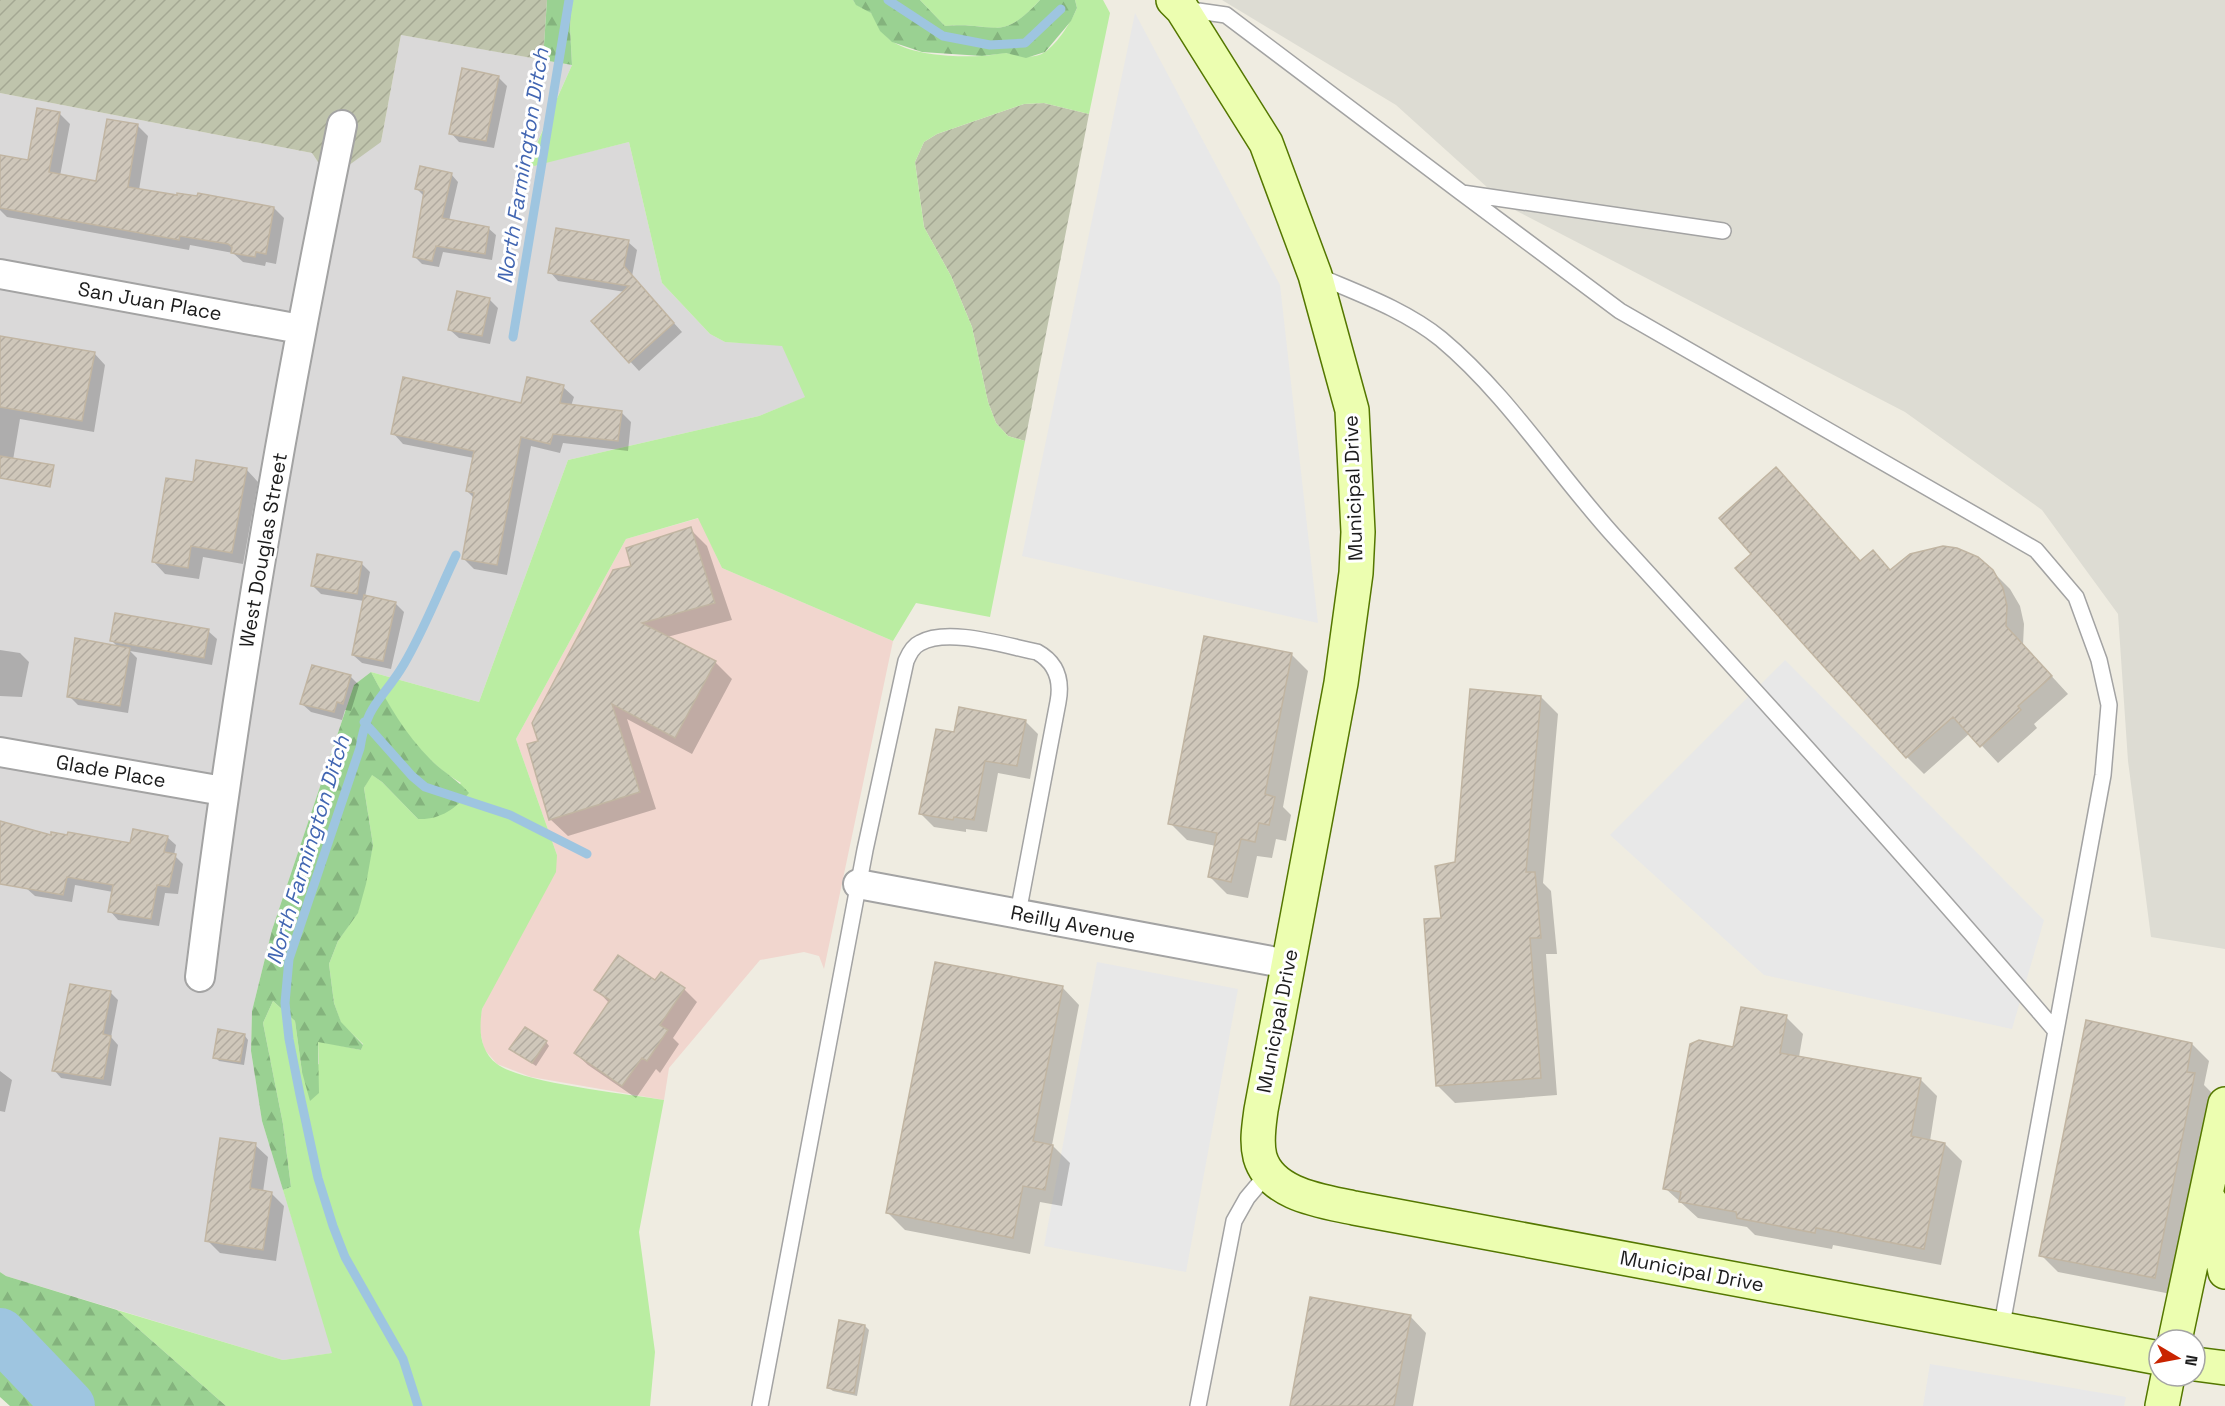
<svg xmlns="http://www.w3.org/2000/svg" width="2225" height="1406" font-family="'Space Grotesk',sans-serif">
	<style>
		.residential { fill: #dad9d9 }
		.commercial { fill: #f1d6ce }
		.airport { fill: #dddcd3 }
		.construction { fill: url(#construction-furrows) }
		.grass { fill: #baeda2 }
		.forest { fill: url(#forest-firs) }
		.sand { fill: url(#sand-dots) }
		.parking { fill: #e8e8e8 }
		.shadow { fill: #0003 }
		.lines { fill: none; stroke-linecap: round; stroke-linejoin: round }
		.stream { stroke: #9ec5e0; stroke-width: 9 }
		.river { stroke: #9ec5e0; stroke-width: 52 }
		.building { fill: url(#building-hatch); stroke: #c1b5a2; stroke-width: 1.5 }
		.lane-casing { stroke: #a3a3a3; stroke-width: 18 }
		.street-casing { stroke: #a3a3a3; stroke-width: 32 }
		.secondary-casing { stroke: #547700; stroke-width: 36 }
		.lane { stroke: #fff; stroke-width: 15 }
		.street { stroke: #fff; stroke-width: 28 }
		.secondary { stroke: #ecfeb0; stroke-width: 33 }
		.labels { text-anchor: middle; stroke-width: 6; stroke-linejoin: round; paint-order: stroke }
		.street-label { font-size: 20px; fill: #1c1c1c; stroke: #fff }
		.water-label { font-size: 21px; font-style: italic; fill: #4266b2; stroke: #fff }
	</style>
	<defs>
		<pattern id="construction-furrows" width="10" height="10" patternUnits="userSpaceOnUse" patternTransform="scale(1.5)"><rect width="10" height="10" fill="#bfc4ac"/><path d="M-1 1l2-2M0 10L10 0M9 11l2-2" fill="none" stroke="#a4a893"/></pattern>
		<pattern id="forest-firs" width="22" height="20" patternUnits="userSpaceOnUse" patternTransform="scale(1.5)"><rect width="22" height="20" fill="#9ad192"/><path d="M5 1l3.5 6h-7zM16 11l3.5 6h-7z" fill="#84b37d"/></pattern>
		<pattern id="sand-dots" width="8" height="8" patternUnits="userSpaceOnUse" patternTransform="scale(1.5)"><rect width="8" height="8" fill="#fffdaf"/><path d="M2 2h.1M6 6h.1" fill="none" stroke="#dad896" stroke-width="1.8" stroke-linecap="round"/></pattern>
		<pattern id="building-hatch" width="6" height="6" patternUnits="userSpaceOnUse" patternTransform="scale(1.5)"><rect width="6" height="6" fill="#cfc7ba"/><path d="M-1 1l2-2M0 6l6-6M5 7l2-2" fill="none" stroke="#b1aa9f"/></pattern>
	</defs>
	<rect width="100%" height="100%" fill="#efece1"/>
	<path class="residential" d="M 401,35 L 572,65 L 526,167 L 629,142 L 662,283 L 710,334 L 725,342 L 782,345 L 806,397 L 759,416 L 568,460 L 479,702 L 371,672 L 354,685 L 272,930 L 252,1011 L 251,1051 L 262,1121 L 333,1353 L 283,1360 L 6,1276 L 0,1272 L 0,93 L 312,153 L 318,162 L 381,142 Z"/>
	<path class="commercial" d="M 699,518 L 722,568 L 893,641 L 824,969 L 819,956 L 804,952 L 760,960 L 669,1068 L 664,1100 L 531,1077 L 497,1064 L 484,1049 L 479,1026 L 482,1009 L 557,855 L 516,739 L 626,539 Z"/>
	<path class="airport" d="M 1222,0 L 2225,0 L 2225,949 L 2151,937 L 2128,761 L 2118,614 L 2042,510 L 1905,412 L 1509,207 L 1396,105 Z"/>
	<path class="construction" d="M 0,0 L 547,0 L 543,60 L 401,35 L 381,142 L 345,168 L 318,162 L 312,153 L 0,93 Z
		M 1044,103 L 1089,114 L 1025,441 L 1008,436 L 996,423 L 988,402 L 972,327 L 951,276 L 924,227 L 915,162 L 924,142 L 937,134 L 1024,104 Z"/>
	<path class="grass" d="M 572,0 L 853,0 C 857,8 865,7 871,13 C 880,21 881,35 893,42 C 917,56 955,57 982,56 C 990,56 998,53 1005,53 C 1020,54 1031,61 1045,52 C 1058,43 1071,22 1077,8 L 1075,0 L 1103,0 L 1110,13 L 1089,114 L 1044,103 L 1024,104 L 937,134 L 924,142 L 915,162 L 924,227 L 951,276 L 972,327 L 988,402 L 996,423 L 1008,436 L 1025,441 L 990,617 L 916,603 L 893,641 L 722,568 L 698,518 L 626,539 L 516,739 L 557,855 L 556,872 L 482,1009 C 479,1029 479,1050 497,1064 C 522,1083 628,1094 664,1100 L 639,1232 L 655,1352 L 650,1406 L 226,1406 L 117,1310 L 283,1360 L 332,1353 L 283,1190 L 291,1187 L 283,1124 L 263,1023 L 273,1001 L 295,1021 L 302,1072 L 319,1064 L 318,1041 L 361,1050 L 363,1044 L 341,1023 L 334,1003 L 329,964 L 338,941 L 358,912 L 373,845 L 364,788 L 371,774 L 382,782 L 418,819 L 461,783 C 418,758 393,715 371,672 L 479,702 L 568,460 L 759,416 L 805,397 L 782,346 L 725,342 L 710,334 L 662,283 L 629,142 L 526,168 L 572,65 L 570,28 Z
		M 920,0 L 1040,0 C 999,45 995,21 945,26 Z"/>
	<path class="forest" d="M 547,0 L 572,0 L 570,28 L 572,65 L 543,60 Z
		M 853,0 L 920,0 L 945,26 C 994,21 1000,44 1040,0 L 1075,0 L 1077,8 L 1071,21 L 1045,52 L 1026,58 L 1006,53 L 982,56 L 922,52 L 892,42 L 880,31 L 871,13 L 856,5 Z
		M 371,672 C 388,704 405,734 431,760 C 443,772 458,780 469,793 C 455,809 440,820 418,819 L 382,782 L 372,775 L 364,788 L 373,845 L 366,884 L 358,913 L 338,941 L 329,964 L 334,1003 L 341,1022 L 363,1045 L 361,1050 L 318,1042 L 319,1093 L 310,1101 L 302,1072 L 295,1021 L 273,1001 L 263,1023 L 283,1124 L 291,1187 L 283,1190 L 262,1121 L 251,1051 L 252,1011 L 272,930 L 354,685 Z
		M 0,1272 L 6,1276 L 117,1310 L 226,1406 L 76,1406 L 0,1326 Z
		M 0,1341 L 63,1406 L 10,1406 L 0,1397 Z"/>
	<path class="sand" d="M 0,1326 L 8,1332 L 76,1406 L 63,1406 L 0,1341 Z"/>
	<path class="parking" d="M 1135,13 L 1280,285 L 1318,623 L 1022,556 Z
		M 1785,660 L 2044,920 L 2012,1029 L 1764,975 L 1610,835 Z
		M 1097,962 L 1238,989 L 1186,1272 L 1044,1246 Z
		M 1930,1364 L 2126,1397 L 2124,1406 L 1923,1406 Z"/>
	<path class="shadow" d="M 498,77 L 507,86 L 494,148 L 459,142 L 451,133 Z
		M 59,113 L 70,124 L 60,176 L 97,182 L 138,126 L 148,136 L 139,190 L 274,208 L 284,218 L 276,264 L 266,262 L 265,266 L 243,262 L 233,253 L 190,245 L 189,250 L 7,217 L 0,210 L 0,161 L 29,162 Z
		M 451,174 L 458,182 L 449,221 L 488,228 L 496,235 L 492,260 L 443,252 L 439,267 L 422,264 L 414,256 L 425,197 L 417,189 Z
		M 628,242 L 637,250 L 632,276 L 682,332 L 639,371 L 593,321 L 625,292 L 558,281 L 550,272 Z
		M 489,299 L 498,308 L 490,344 L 459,338 L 450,330 Z
		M 0,337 L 94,353 L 105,365 L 94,432 L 20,419 L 13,460 L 0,458 Z
		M 563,387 L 574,397 L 571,406 L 621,412 L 631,422 L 628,451 L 563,443 L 560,453 L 531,446 L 507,575 L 474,569 L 464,559 L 474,498 L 467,491 L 474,458 L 403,444 L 393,433 L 522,405 Z
		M 246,469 L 258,482 L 243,564 L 203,557 L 199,579 L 165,574 L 153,561 L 194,484 Z
		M 690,529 L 707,546 L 732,620 L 667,637 L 715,662 L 732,679 L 692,754 L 627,719 L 656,809 L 568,836 L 550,819 L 539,742 L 633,567 Z
		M 1873,552 L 1891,571 L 1992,571 L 2010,589 L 2020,606 L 2024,624 L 2023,645 L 2068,694 L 2034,724 L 2037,728 L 1998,763 L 1970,733 L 1924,774 L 1907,757 L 1861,563 Z
		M 361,563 L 370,572 L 365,597 L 396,604 L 404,612 L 391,669 L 362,663 L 353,655 L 364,601 L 321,594 L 313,586 Z
		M 208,631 L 217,639 L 212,665 L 130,651 L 137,658 L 128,713 L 78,705 L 69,696 L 119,648 L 112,641 Z
		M 0,650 L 20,653 L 29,662 L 22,697 L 0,696 Z
		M 1291,654 L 1308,671 L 1283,807 L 1291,815 L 1286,841 L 1276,839 L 1272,858 L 1257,856 L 1248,898 L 1227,894 L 1210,877 L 1216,846 L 1187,840 L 1170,823 Z
		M 350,676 L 359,685 L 351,711 L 345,710 L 342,720 L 311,712 L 302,704 Z
		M 1541,697 L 1558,714 L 1543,883 L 1551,891 L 1557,954 L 1546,954 L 1557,1095 L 1455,1103 L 1438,1086 L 1442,919 L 1456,863 Z
		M 1025,721 L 1038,734 L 1030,779 L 998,773 L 987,832 L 966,829 L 966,832 L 934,827 L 921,814 L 956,734 Z
		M 0,824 L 52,836 L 131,845 L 167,837 L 176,845 L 174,855 L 183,864 L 178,894 L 165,893 L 159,926 L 118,920 L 110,911 L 113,892 L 75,885 L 72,902 L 35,896 L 26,888 L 0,880 Z
		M 655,982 L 684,989 L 697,1002 L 673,1038 L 679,1044 L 660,1073 L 656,1069 L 636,1098 L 588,1065 L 575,1053 L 609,1003 L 596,989 Z
		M 71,985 L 111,993 L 118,1000 L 111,1037 L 118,1045 L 111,1086 L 61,1078 L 54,1070 Z
		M 1062,987 L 1079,1005 L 1052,1145 L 1070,1163 L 1062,1206 L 1040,1202 L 1030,1254 L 905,1230 L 888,1213 Z
		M 1786,1017 L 1803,1034 L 1799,1057 L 1920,1079 L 1937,1096 L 1930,1141 L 1945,1144 L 1962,1161 L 1941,1265 L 1833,1245 L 1832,1249 L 1755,1235 L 1747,1227 L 1698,1218 L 1665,1188 L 1734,1049 Z
		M 245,1036 L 248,1040 L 244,1065 L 219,1061 L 215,1057 Z
		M 546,1042 L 549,1046 L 536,1066 L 515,1052 Z
		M 2192,1044 L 2209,1061 L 2204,1085 L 2211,1092 L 2171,1294 L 2058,1272 L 2041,1255 Z
		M 0,1071 L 12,1080 L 5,1112 L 0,1111 Z
		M 255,1145 L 268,1157 L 263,1192 L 271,1193 L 284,1206 L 276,1261 L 220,1253 L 207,1240 Z
		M 1410,1316 L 1426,1333 L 1413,1406 L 1292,1406 Z
		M 865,1326 L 869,1330 L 857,1396 L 833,1391 L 829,1388 Z"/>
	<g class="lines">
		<path class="stream" d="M 888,0 L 943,36 L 990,45 L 1025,43 L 1061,9
			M 513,337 L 569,0
			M 364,722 L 412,776 L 425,787 L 510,815 L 587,854
			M 418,1406 L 403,1359 L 345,1257 L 333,1226 L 318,1178 L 300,1095 L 289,1039 L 285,1003 L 289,959 L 360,748 C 367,702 383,700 404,664 C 424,630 439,591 456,555"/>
		<path class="river" d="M 0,1334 L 69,1406"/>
	</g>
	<path class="building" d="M 462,68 L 499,76 L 486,141 L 449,134 Z
		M 37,108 L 60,112 L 49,172 L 96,181 L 107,119 L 138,124 L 128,187 L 177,195 L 177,193 L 197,196 L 198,193 L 274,207 L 266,254 L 256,252 L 255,257 L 231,253 L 232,247 L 228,244 L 180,236 L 179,240 L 0,208 L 0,155 L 28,160 Z
		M 420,166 L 452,173 L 442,218 L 489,227 L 485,254 L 436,246 L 432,261 L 413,257 L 424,191 L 415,189 Z
		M 556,228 L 629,240 L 624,266 L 674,323 L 629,363 L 591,321 L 629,286 L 548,273 Z
		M 457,291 L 490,298 L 482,336 L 448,330 Z
		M 0,336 L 95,352 L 82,421 L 0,407 Z
		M 403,377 L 521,403 L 527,377 L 564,385 L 560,403 L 622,411 L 618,441 L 553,434 L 550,444 L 521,437 L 497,565 L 462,559 L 474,493 L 466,491 L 474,451 L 391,434 Z
		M 0,456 L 54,465 L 50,487 L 0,478 Z
		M 196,460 L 247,468 L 232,553 L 191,546 L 188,568 L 152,562 L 166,478 L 193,482 Z
		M 1776,467 L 1860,561 L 1873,550 L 1890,570 L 1910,554 L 1943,546 L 1957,548 L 1978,557 L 1993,570 L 2003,588 L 2007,606 L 2006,626 L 2052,676 L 2018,706 L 2021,710 L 1980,747 L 1953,717 L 1906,758 L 1735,568 L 1751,554 L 1719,518 Z
		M 691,527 L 715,603 L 642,623 L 716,661 L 675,738 L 612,704 L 640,792 L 549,820 L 527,744 L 538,741 L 532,723 L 613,570 L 631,566 L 626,548 Z
		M 317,554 L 362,562 L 357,594 L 311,586 Z
		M 364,595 L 396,602 L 383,661 L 352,655 Z
		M 115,613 L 209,629 L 204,658 L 110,641 Z
		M 1204,636 L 1292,653 L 1265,794 L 1275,797 L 1269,825 L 1259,823 L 1255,842 L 1241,839 L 1231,882 L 1208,877 L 1217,833 L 1168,824 Z
		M 75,638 L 130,648 L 120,706 L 67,697 Z
		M 312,665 L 351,675 L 343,704 L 337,702 L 334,712 L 300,704 Z
		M 1470,689 L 1541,696 L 1526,872 L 1535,872 L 1541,938 L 1530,938 L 1541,1078 L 1436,1086 L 1424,919 L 1441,918 L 1435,866 L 1455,862 Z
		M 959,707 L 1026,720 L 1017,766 L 985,761 L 974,820 L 954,817 L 953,820 L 919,814 L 936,729 L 954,732 Z
		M 0,821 L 51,835 L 51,832 L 67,835 L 68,832 L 130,843 L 133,829 L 168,836 L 164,852 L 176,854 L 169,887 L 157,885 L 151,919 L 108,912 L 113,885 L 67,877 L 63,895 L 0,884 Z
		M 618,955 L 655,980 L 661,972 L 685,988 L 660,1025 L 668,1030 L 647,1061 L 642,1058 L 622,1086 L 574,1053 L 610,1000 L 594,990 Z
		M 935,962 L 1063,986 L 1033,1141 L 1053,1145 L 1045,1190 L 1023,1186 L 1013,1238 L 886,1213 Z
		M 70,984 L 111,991 L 103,1034 L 111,1036 L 103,1079 L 52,1071 Z
		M 1741,1007 L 1787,1015 L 1780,1053 L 1921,1078 L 1911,1136 L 1945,1143 L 1924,1249 L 1816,1228 L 1815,1233 L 1737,1218 L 1736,1212 L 1679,1202 L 1681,1192 L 1663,1189 L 1690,1044 L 1699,1040 L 1733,1047 Z
		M 2086,1020 L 2192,1043 L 2187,1072 L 2195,1073 L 2155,1278 L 2039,1256 Z
		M 525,1027 L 547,1041 L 532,1063 L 509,1049 Z
		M 218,1029 L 245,1034 L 240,1062 L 213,1058 Z
		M 220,1138 L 256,1143 L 250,1188 L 272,1192 L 263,1250 L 205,1241 Z
		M 1310,1297 L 1411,1315 L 1394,1406 L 1290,1406 Z
		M 839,1320 L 865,1325 L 854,1393 L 827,1388 Z"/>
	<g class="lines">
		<g class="lane-casing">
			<path id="lane" d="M 1184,9 L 1226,15 L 1462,193 L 1723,231
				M 1462,193 L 1620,311 L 2036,550 L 2076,597 L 2099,660 L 2109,705 L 2103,775 L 2001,1330
				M 1318,276 C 1360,294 1405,310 1441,339 C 1508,395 1556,472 1614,536 C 1763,699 1911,862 2055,1030
				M 760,1406 L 865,850 L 906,661 C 909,654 913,646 920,643 C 948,627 1006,646 1037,652 C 1057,663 1062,681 1058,702 L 1018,913
				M 1198,1406 L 1234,1221 L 1247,1198 L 1268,1173"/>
		</g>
		<g class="street-casing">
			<path id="street" d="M 0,274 L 300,329
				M 0,752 L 223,791
				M 858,884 L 1288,964
				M 200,977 C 235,691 284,407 342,125"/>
		</g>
		<g class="secondary-casing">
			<path id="secondary" d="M 1173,0 L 1182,9 L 1266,143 L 1315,275 L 1352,410 L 1358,532 L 1356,573 L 1341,683 L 1261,1110 C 1259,1125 1256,1142 1260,1157 C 1271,1195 1322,1201 1354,1208 L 2159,1358
				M 2210,1201 L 2225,1272
				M 2175,1340 L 2225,1104
				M 2195,1364 L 2225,1368
				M 2162,1406 L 2168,1376"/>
		</g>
		<use href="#lane" class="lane"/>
		<use href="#street" class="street"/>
		<use href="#secondary" class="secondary"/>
	</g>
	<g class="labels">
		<g class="street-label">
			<text transform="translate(150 301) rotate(10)" y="7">San Juan Place</text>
			<text transform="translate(1353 488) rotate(-92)" y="7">Municipal Drive</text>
			<text transform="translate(263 550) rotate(-80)" y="7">West Douglas Street</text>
			<text transform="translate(111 771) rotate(10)" y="7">Glade Place</text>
			<text transform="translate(1073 924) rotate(11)" y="7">Reilly Avenue</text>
			<text transform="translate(1277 1021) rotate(-79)" y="7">Municipal Drive</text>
			<text transform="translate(1692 1271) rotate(11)" y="7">Municipal Drive</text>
		</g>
		<g class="water-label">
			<text transform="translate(523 166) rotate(-81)" y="7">North Farmington Ditch</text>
			<text transform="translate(308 850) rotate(-73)" y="7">North Farmington Ditch</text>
		</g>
	</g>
	<g transform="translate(2177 1358) rotate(100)"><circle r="28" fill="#ffffff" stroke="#a4a4a4" stroke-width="1.5"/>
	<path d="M0-4.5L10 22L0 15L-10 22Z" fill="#c92400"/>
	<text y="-9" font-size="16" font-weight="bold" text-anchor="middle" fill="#1c1c1c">N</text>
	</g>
</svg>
